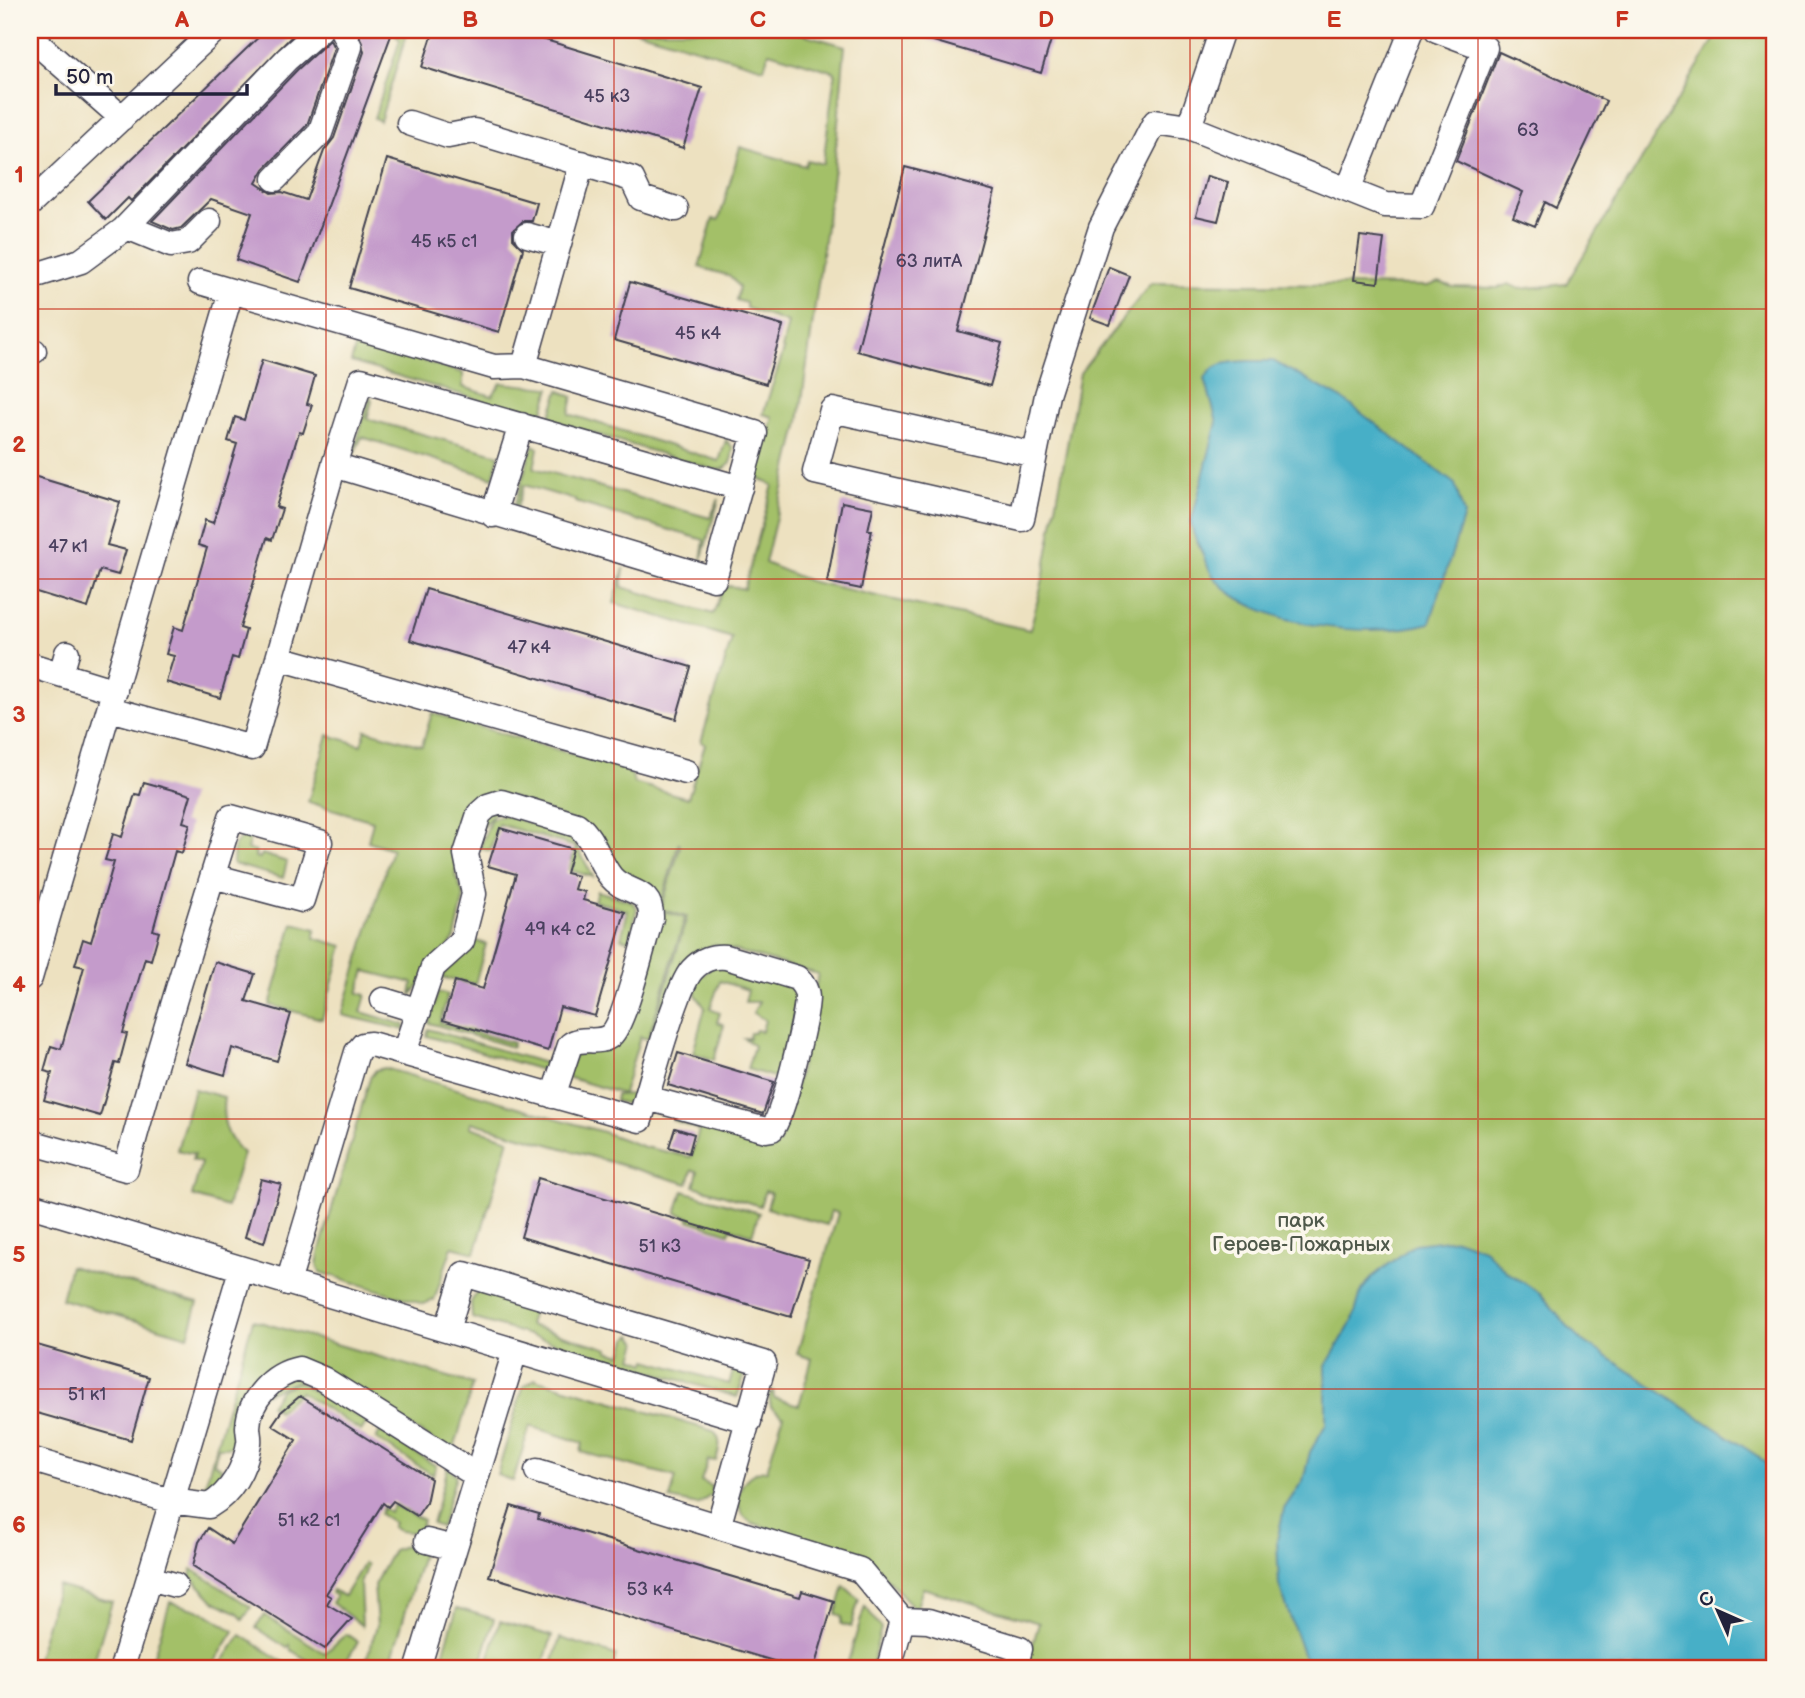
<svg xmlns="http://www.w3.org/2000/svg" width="1805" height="1698" font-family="'Balsamiq Sans',sans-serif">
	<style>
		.green { fill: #a3c068; stroke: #627152; stroke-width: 2 }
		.water { fill: #47afc7; stroke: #346881; stroke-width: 2 }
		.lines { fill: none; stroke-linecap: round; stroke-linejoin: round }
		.stream { stroke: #47afc7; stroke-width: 8 }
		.building { fill: #c49bcb }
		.minor-casing { stroke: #403f4f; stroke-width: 27 }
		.minor { stroke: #fff; stroke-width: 24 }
		.grid { fill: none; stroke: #c8321e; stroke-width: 2; stroke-opacity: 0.55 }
		.labels { text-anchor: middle; stroke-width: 7; stroke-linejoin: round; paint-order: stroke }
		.number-label { font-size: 18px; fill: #4a405f }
		.park-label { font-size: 21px; fill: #4f594b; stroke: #fbf7ec }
		.neatline { fill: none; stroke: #c8321e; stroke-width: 2.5 }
		.grid-label { font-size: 23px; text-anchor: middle; font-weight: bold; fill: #c8321e }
	</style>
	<rect width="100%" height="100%" fill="#fbf7ec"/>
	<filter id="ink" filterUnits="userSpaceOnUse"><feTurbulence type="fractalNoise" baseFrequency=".0143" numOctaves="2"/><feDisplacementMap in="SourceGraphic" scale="14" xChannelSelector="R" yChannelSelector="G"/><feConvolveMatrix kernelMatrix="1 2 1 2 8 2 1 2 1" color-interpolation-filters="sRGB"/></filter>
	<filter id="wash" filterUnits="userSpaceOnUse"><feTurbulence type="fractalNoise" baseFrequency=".00686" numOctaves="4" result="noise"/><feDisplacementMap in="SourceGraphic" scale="28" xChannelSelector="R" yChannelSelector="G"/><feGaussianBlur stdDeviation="1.57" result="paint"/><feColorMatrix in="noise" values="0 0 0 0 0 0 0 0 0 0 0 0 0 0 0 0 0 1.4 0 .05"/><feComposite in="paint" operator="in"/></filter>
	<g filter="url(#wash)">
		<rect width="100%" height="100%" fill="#ede1c0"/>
		<path class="green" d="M 397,30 L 408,30 L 380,121 L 374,118 L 400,40 L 395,34 Z
			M 634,30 L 789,30 L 845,46 L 834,168 L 799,422 L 765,563 L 809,581 L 1030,630 L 1043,579 L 1080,373 L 1151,283 L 1428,286 L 1439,282 L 1453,287 L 1498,288 L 1509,284 L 1520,289 L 1566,284 L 1720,30 L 1775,30 L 1775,1668 L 1026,1668 L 1039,1623 L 923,1588 L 916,1610 L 868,1558 L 752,1523 C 727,1508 739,1471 767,1470 L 783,1416 L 771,1407 L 769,1396 L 773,1391 L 774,1398 L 799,1405 L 812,1359 L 797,1354 L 838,1213 L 831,1211 L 827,1225 L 767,1208 L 771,1193 L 765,1191 L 760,1206 L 694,1186 L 698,1171 L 692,1170 L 688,1184 L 471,1122 L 470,1127 L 509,1139 L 475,1253 L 452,1247 L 434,1300 L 423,1304 L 320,1272 L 317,1266 L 319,1253 L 370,1078 L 376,1070 L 385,1068 L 603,1132 L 644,1147 L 691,1157 L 699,1130 L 673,1120 L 675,1117 L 682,1116 L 779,1144 L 800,1070 L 818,974 L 715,945 L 703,949 L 635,1098 L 627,1104 L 615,1101 L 616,1095 L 633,1094 L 687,917 L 661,909 L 680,847 L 679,842 L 659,910 L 685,918 L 648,1039 L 640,1037 L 623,1094 L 567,1077 L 574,1055 L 600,1048 L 657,920 L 621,877 L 591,828 L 509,796 L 458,855 L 455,875 L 464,896 L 455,938 L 411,996 L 413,983 L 365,971 L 358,993 L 366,995 L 361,1012 L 405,1025 L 405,1030 L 342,1015 L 392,849 L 368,841 L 373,821 L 308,802 L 328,735 L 361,745 L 366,730 L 422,746 L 432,713 L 626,770 L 632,775 L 634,783 L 688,798 L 705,744 L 701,742 L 732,638 L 614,603 L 624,568 L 622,587 L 713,614 L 723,588 L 730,586 L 744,589 L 773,485 L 759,479 L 756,474 L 773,417 L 763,414 L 784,350 L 782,349 L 788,323 L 746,308 L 746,303 L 736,300 L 739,287 L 730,276 L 699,267 L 713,219 L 718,220 L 720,217 L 740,147 L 805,166 L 807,160 L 823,164 L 835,72 L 769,52 L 764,68 Z
			M 357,341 L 463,373 L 463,387 L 492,396 L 501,383 L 550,388 L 541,418 L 351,362 Z
			M 559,390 L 573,397 L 569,414 L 706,457 L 719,461 L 726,440 L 733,448 L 731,463 L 724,469 L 715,470 L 549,420 Z
			M 370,396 L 372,401 L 367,419 L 499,455 L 493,478 L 362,437 L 352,457 Z
			M 533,445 L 538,448 L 534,468 L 710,518 L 719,499 L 701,561 L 704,540 L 575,502 L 575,500 L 524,485 L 517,507 L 514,506 Z
			M 503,815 L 571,835 L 593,877 L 569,870 L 576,847 L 498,824 L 490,851 L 480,848 L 491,819 Z
			M 245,835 L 251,835 L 247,849 L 256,852 L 255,857 L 260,858 L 262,854 L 287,862 L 283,878 L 233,864 L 234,845 Z
			M 597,891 L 631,901 L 637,908 L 630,941 L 621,938 L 628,911 L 594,901 Z
			M 293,923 L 316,929 L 314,938 L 343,946 L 322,1019 L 270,1005 Z
			M 476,941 L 486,944 L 475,984 L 442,978 C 448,962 468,958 476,941 Z
			M 715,965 L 784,980 L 797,997 L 783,1080 L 747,1069 L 754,1046 L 744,1038 L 749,1038 L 750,1033 L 754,1033 L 756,1030 L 762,1031 L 765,1020 L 753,1013 L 759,1002 L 745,1002 L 748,990 L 720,981 L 710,1009 L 720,1013 L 717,1022 L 724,1025 L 714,1060 L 693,1053 L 705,1008 L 696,995 L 695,981 Z
			M 438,992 L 448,995 L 440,1022 L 513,1043 L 512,1047 L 429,1023 Z
			M 428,1029 L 548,1064 L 545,1071 L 427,1036 Z
			M 194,1089 L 224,1097 C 221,1119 227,1139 243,1153 L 227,1207 L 192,1196 L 201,1163 L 192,1160 L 194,1154 L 177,1150 Z
			M 683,1191 L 759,1213 L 752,1235 L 731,1228 L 729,1233 L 689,1220 L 690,1217 L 676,1213 Z
			M 70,1266 L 198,1303 L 188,1336 L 61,1299 Z
			M 483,1291 L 535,1305 L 529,1325 L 609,1349 L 608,1351 L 622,1355 L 627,1339 L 632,1335 L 638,1342 L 633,1358 L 646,1363 L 647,1360 L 729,1384 L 735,1365 L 738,1367 L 744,1377 L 737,1397 L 472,1318 L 471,1302 L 477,1292 Z
			M 253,1320 L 473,1384 L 453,1453 L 323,1371 L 251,1399 L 237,1395 L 231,1417 L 242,1420 L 238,1447 L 218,1447 L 214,1463 L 222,1468 L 211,1494 L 201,1498 Z
			M 535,1379 L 713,1431 C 723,1440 719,1449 716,1461 L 708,1460 L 701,1481 L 711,1486 L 712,1494 L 698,1505 L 670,1499 L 676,1477 L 581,1452 L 583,1443 L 530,1426 L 513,1481 L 497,1475 L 523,1387 Z
			M 298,1382 L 367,1422 L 361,1431 L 300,1392 L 278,1411 L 270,1405 L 280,1390 Z
			M 380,1431 L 436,1466 L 433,1475 L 376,1439 Z
			M 448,1467 L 456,1475 L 441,1527 L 432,1524 Z
			M 394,1505 L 423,1520 L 419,1533 L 399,1531 L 392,1527 L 394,1523 L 380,1514 L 383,1508 L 389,1512 Z
			M 409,1544 L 424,1548 L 389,1668 L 373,1668 L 376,1663 L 367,1657 L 377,1626 L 374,1585 L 393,1550 Z
			M 364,1563 L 367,1565 L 360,1584 L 362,1626 L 332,1603 L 336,1596 L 331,1593 L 332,1590 L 344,1596 Z
			M 192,1569 L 251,1607 L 243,1620 L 238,1613 L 214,1601 L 190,1576 Z
			M 58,1586 L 112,1602 L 92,1668 L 34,1668 Z
			M 844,1586 L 859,1599 L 851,1627 L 841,1624 L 842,1617 L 836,1614 Z
			M 170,1602 L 204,1612 L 234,1631 L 211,1668 L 150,1668 Z
			M 865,1606 L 881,1628 L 871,1668 L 846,1668 Z
			M 457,1608 L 494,1619 L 481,1663 L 486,1665 L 500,1621 L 552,1636 L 542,1668 L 439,1668 Z
			M 264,1615 L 325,1653 L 346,1634 L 358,1642 L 342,1668 L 320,1668 L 291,1650 L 289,1645 L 287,1648 L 256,1628 Z
			M 241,1635 L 293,1668 L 218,1668 Z
			M 560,1638 L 616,1655 L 613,1668 L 551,1668 Z"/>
		<path class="water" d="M 1247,361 L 1273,361 L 1344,400 L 1455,484 L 1464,515 L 1430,623 C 1372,639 1260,628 1217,581 C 1208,571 1205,560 1200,548 C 1196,539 1192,534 1191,523 L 1217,422 L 1205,379 C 1213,362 1230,362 1247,361 Z
			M 1456,1239 L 1484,1249 L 1507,1272 L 1540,1293 L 1576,1336 L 1759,1457 L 1775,1473 L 1775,1668 L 1308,1668 L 1279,1585 L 1277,1540 L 1284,1509 L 1303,1480 L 1310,1452 L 1326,1424 L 1326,1366 L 1353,1320 L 1361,1292 L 1371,1278 L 1415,1244 Z"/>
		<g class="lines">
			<path class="stream" d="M 30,327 L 35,328"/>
		</g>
		<g id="blocks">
			<path class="building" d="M 266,30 L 298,30 L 131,201 L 128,198 L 106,220 L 88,201 Z
				M 358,30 L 393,30 L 300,282 L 236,260 L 252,213 L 211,199 L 181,228 L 173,230 L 152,221 L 297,70 L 330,40 L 334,48 L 307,125 L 264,169 L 256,183 L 271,193 L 282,192 L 306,200 L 324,151 L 334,138 L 364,52 Z
				M 434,30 L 513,30 L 702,88 L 683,148 L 422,67 Z
				M 914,30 L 1054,30 L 1041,73 L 913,35 Z
				M 1499,52 L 1606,101 L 1556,208 L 1545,202 L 1535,226 L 1513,217 L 1523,192 L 1456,161 Z
				M 387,159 L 537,203 L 532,221 L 523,221 L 513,230 L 513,239 L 523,249 L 499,332 L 349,288 Z
				M 905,167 L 995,191 L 958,331 L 1002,343 L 990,386 L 857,351 Z
				M 1207,176 L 1228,182 L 1218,221 L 1196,216 Z
				M 1360,236 L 1384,239 L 1378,283 L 1354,280 Z
				M 1109,267 L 1129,275 L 1110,325 L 1090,318 Z
				M 630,282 L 783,326 L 766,384 L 614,340 Z
				M 262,360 L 315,376 L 307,404 L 312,405 L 303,433 L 299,432 L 276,507 L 282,509 L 272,540 L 267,538 L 240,628 L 246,630 L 238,659 L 232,657 L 220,698 L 166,682 L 174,656 L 166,654 L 174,627 L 183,630 L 207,548 L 198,545 L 205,520 L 213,523 L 237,444 L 228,441 L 235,417 L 244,420 Z
				M 30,475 L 120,502 L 107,545 L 126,550 L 118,575 L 100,570 L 88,608 L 30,590 Z
				M 842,502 L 873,508 L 868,530 L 872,530 L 861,589 L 827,582 Z
				M 426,589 L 691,667 L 676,719 L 410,640 Z
				M 144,782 L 191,795 L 183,822 L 190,824 L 182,853 L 175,851 L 153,930 L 159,932 L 151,960 L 145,958 L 123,1033 L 127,1034 L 119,1064 L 115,1063 L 100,1116 L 44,1100 L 52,1073 L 44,1071 L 51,1046 L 61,1049 L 84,967 L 75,965 L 83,939 L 91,942 L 114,862 L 105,860 L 113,834 L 122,837 L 135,794 L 140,795 Z
				M 500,828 L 573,849 L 566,873 L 578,876 L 574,889 L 585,892 L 583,900 L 625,912 L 595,1016 L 560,1007 L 548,1051 L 443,1020 L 455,981 L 483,989 L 516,874 L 488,866 Z
				M 215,962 L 255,974 L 246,1001 L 291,1014 L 277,1061 L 232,1048 L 225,1075 L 185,1063 Z
				M 678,1053 L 774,1082 L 763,1114 L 668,1085 Z
				M 675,1128 L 694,1134 L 689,1153 L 669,1147 Z
				M 538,1178 L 809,1259 L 791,1317 L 521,1237 Z
				M 261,1179 L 281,1184 L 264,1243 L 245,1237 Z
				M 30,1343 L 149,1377 L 131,1440 L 30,1411 Z
				M 300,1396 L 431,1479 L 426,1503 L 417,1516 L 393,1501 L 388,1507 L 383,1503 L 326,1594 L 331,1597 L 327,1604 L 352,1619 L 325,1649 L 193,1566 L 199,1542 L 208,1528 L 232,1544 L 296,1440 L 272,1425 L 281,1412 Z
				M 511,1506 L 539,1514 L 538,1519 L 800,1597 L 802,1591 L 834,1601 L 814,1668 L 797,1668 L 489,1576 Z"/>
		</g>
	</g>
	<g filter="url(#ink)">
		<use href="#blocks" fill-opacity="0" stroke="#403f4f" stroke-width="2"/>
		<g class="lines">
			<g class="minor-casing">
				<path id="minor" d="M 30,37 L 122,118
					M 409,123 L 448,136 L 474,131 L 632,179 L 641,198 L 676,209
					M 1189,127 L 1222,30
					M 275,179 L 320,133 L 350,47 L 342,30
					M 1348,190 L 1412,30
					M 30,204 L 215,30
					M 127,227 L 171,245 L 188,242 L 209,221
					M 527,235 L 559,244
					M 30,277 L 81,261 L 123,230 L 287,59 L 320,30
					M 30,350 L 34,351
					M 524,366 L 582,163
					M 1035,455 L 832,410 L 815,472 L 1022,519 L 1047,395 L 1101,227 L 1155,122 L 1189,127 L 1385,205 L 1422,206 L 1485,48 L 1437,30
					M 334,465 L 361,380 L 740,488
					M 493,515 L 521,425
					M 279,658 L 686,772
					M 30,665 L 115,691
					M 61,674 L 67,653
					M 110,709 L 252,748 L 334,465 L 714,579 L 755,433 L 524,366 L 494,367 L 200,282
					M 30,978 L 231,292
					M 383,1000 L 419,1011
					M 404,1053 L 433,967 L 462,941 L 474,894 L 466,854 L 479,814 L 488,806 L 501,802 L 577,825 C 594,838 598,861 611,877 C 626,895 652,887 651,918 C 644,940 625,1023 611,1035 C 599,1046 582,1035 570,1045 L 553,1096
					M 30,1142 L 126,1169 C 158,1051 194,934 231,817 L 320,842 L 302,900 L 213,876
					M 30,1205 L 749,1421
					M 288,1283 L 357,1052 L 363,1045 L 371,1044 L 640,1120 C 649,1091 675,989 692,970 C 702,959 712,956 726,957 L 797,978 C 802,983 807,989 807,997 C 807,1015 783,1118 772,1129 L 766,1130 L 647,1098
					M 447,1330 L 464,1274 L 764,1363 L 719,1524
					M 30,1459 L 171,1501 L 209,1506 C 231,1493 245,1469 249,1443 C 250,1438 248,1432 248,1427 C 249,1399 273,1374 299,1369 L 323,1379 L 476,1475
					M 537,1471 L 860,1570 L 902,1620 L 889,1668
					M 427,1541 L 454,1548
					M 149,1578 L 175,1585
					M 902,1620 L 928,1621 L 1020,1649 L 1015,1668
					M 122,1668 L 241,1270
					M 418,1668 L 515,1351"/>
			</g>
			<use href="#minor" class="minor"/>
		</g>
	</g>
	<path class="grid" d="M 326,30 L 326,1668M 614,30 L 614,1668M 902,30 L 902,1668M 1190,30 L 1190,1668M 1478,30 L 1478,1668M 30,309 L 1775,309M 30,579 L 1775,579M 30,849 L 1775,849M 30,1119 L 1775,1119M 30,1389 L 1775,1389"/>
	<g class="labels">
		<g class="number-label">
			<text x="607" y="102">45 к3</text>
			<text x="1528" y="136">63</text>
			<text x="444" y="247">45 к5 с1</text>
			<text x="929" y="267">63 литА</text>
			<text x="698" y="339">45 к4</text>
			<text x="68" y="552">47 к1</text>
			<text x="529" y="653">47 к4</text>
			<text x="560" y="935">49 к4 с2</text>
			<text x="660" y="1252">51 к3</text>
			<text x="87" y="1400">51 к1</text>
			<text x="309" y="1526">51 к2 с1</text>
			<text x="650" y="1595">53 к4</text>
		</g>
		<g class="park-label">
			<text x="1301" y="1227">парк<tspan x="1301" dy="24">Героев-Пожарных</tspan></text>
		</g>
	</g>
	<rect width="1805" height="1698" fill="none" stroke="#fbf7ec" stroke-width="77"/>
	<g transform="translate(1718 1611) rotate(315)" stroke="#fbf7ec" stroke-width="5" paint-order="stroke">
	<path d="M0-5L12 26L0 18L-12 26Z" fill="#22223b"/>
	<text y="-10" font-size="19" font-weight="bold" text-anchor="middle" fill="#22223b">С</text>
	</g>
	<path d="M56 84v10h191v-10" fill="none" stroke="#22223b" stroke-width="3.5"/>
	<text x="66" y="84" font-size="21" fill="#22223b" stroke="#fbf7ec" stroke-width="5" paint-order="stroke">50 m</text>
	<rect x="38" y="38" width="1728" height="1622" class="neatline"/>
	<g class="grid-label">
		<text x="182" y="27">A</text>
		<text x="470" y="27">B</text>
		<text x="758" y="27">C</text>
		<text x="1046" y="27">D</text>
		<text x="1334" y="27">E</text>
		<text x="1622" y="27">F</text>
		<text x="19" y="182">1</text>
		<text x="19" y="452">2</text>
		<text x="19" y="722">3</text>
		<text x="19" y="992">4</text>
		<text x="19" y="1262">5</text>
		<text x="19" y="1532">6</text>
	</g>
</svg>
